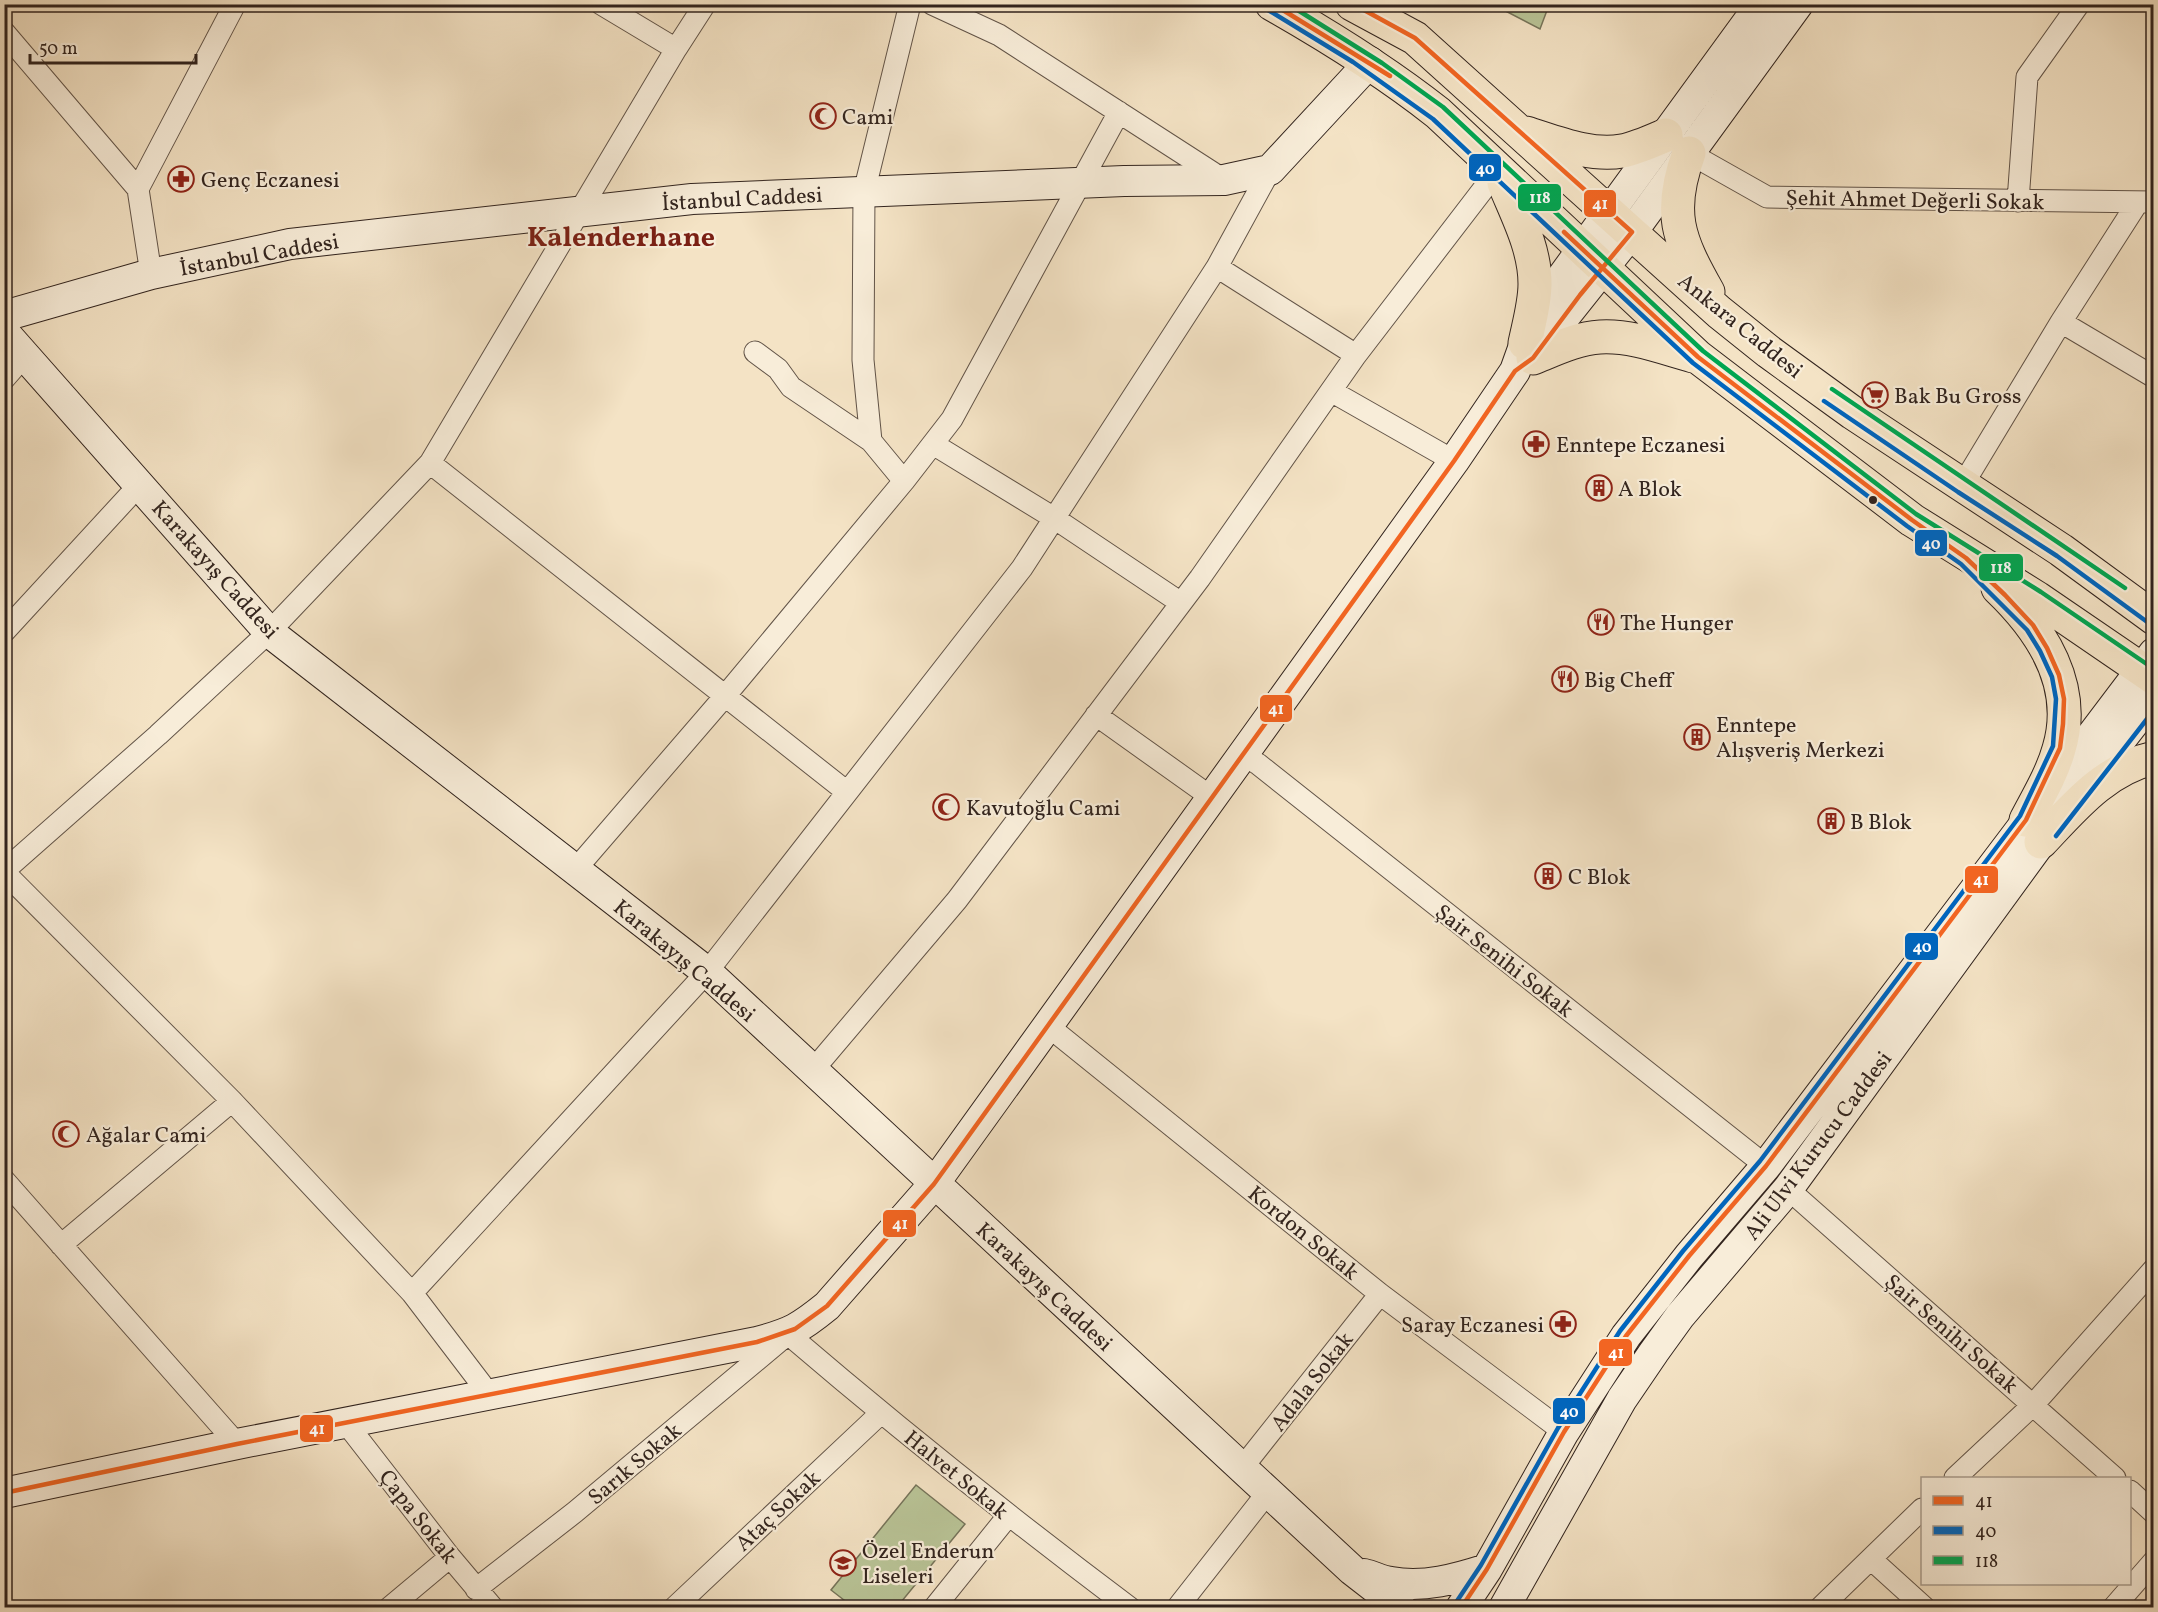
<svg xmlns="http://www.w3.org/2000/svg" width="2158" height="1612" font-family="Vollkorn,serif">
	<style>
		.green { fill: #b9c497; stroke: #76745a; stroke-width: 1.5 }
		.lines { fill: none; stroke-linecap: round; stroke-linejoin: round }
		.street-casing { stroke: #625448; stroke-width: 23 }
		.secondary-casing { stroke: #32241e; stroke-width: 32 }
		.primary-casing { stroke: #32241e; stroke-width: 35 }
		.street { stroke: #f8edd9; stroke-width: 21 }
		.secondary { stroke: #f8edd9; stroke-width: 30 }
		.primary { stroke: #f4e3c5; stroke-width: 33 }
		.bus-1-casing { stroke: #f8edd9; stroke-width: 9 }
		.bus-2-casing { stroke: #f8edd9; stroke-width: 9 }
		.bus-3-casing { stroke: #f8edd9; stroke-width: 9 }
		.bus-1 { stroke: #f26522; stroke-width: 4.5 }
		.bus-2 { stroke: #0065bd; stroke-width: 4.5 }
		.bus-3 { stroke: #00a651; stroke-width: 4.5 }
		.bus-dot { fill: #32241e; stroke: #f8edd9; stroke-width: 2 }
		.labels { text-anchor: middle; stroke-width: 4.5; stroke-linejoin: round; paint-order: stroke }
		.poi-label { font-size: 22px; fill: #32241e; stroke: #f8edd9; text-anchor: start }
		.street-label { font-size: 22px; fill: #32241e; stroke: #f8edd9 }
		.district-label { font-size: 28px; font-weight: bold; fill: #7a1f14; stroke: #f8edd9 }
		.line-badge { stroke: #f8edd9; stroke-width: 2 }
		.badge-label { font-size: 16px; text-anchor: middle; font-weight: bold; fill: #fff }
	</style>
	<rect width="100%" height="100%" fill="#f4e3c5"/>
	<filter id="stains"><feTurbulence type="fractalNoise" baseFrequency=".00333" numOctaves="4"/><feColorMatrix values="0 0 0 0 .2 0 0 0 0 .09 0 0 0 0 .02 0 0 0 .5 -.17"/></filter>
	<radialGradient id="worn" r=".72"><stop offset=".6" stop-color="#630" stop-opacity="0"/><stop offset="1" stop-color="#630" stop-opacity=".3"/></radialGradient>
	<path class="green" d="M 1494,5 L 1549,5 L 1540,29 Z
		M 916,1485 L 965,1524 L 897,1607 L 853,1607 L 831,1590 Z"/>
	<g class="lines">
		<g class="street-casing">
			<path id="street" d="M 601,4 L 676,49
				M 932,4 L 999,35 L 1224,180
				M 4,32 L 138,189 L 151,274
				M 1689,153 L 1767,197 L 2154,202
				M 138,189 L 235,4
				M 2018,201 L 2027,77 L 2079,4
				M 1217,267 L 1356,355
				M 2061,322 L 2154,377
				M 755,352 L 778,369 L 791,387 L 871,441
				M 4,379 L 25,355
				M 1331,391 L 1454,461
				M 933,444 L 1054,518 L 1181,603
				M 430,463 L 847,792
				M 904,481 L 871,441 L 863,360 L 864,192 L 910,4
				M 1962,486 L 2061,322 L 2138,202
				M 4,632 L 140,484
				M 1096,715 L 1211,797
				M 1243,755 L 1258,764 L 1766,1166
				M 575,870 L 725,696 L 904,481 L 952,419 L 1119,112
				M 4,871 L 158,735 L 269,632 L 430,463 L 676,49 L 705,4
				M 4,872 L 232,1101 L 412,1293 L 489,1394
				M 1048,1026 L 1380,1294 L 1564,1432
				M 813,1070 L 957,900 L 1200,578 L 1356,355 L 1498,170
				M 4,1180 L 237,1444
				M 1788,1189 L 2115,1478
				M 61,1245 L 232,1101
				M 412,1293 L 707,972 L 1022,568 L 1217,267 L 1270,170
				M 346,1423 L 450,1557 L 493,1608
				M 1242,1468 L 1380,1294
				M 1955,1478 L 2033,1405 L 2154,1269
				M 2130,1491 L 2154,1513
				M 1872,1560 L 1925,1608
				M 476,1589 L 575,1512 L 788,1334 C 899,1429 1013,1520 1130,1608
				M 389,1608 L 450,1557
				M 674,1608 L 881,1413
				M 934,1608 L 1008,1516
				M 1177,1608 L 1268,1492
				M 1820,1608 L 1922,1509
				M 2113,1608 L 2154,1561"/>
		</g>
		<g class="secondary-casing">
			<path id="secondary" d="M 4,316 L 151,274 L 290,244 L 692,199 L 1124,181 L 1224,180 L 1270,170 L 1370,62
				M 4,332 L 269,632 L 707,972 L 1268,1492 L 1352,1570 L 1401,1608
				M 1531,359 L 1632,232 L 1798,4
				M 4,1493 L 237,1444 L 757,1342 C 791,1333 800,1328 827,1306 L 934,1184 L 1454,461 L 1515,371 L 1525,343 L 1554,288 L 1761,4
				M 1364,1574 C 1373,1576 1382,1581 1391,1582 C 1424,1588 1456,1579 1487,1569
				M 1461,1608 L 1487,1569 L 1564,1432 L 1626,1336 L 1689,1256 L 1766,1166 L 2154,653
				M 1504,1608 L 1622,1399 L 1654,1352 L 1680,1316 L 1788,1189 L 2041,842 L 2154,697"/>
		</g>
		<g class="primary-casing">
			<path id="primary" d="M 1272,4 C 1330,37 1386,72 1438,113 L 1698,357 L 1912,520 L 2037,598 L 2154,678
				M 1352,4 L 1415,38 L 1719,312 L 1769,352 L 1853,413 L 2061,550 L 2154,618
				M 1526,133 C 1555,142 1591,157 1622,151 C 1637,148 1652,141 1666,135
				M 1689,153 C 1667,212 1678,239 1708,292
				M 1504,183 C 1517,215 1535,248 1535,284 C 1535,303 1529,324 1525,343
				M 1533,358 C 1553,350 1578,338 1600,337 C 1631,335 1664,348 1693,356
				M 1998,588 C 2042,630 2078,686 2059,749 C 2052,774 2038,797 2026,820
				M 2041,842 C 2074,807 2105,769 2154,758"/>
		</g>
		<use href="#street" class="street"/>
		<use href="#secondary" class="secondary"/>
		<use href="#primary" class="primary"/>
		<g class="bus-1-casing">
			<path id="bus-1" d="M 1273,4 L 1390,76
				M 4,1493 L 237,1444 L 757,1342 L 795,1329 L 827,1306 L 934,1184 L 1454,461 L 1515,371 L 1533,358 L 1580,295 L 1632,232 L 1415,38 L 1353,4
				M 1461,1608 L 1487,1569 L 1564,1432 L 1626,1336 L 1689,1256 L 1766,1166 L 2026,820 L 2060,748 L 2063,724 L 2064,699 L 2059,675 L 2047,648 L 2033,625 L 2005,595 L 1966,558 L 1912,520 L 1698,357 L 1564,232"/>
		</g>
		<g class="bus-2-casing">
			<path id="bus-2" d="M 1268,10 L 1353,62 L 1433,119 L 1693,363 L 1907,526 L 1961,564 L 2027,630 L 2040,651 L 2052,677 L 2056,699 L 2053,746 L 2020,816 L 1760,1161 L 1683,1251 L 1620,1331 L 1558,1428 L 1481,1565 L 1455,1604
				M 1824,401 L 1958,492 L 2057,556 L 2150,624
				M 2056,836 L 2154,710"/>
		</g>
		<g class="bus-3-casing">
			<path id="bus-3" d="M 1288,4 L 1382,63 L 1443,107 L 1703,351 L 1916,514 L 2041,592 L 2154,669
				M 1832,389 L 2125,588"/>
		</g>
		<use href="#bus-1" class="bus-1"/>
		<use href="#bus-2" class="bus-2"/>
		<use href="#bus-3" class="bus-3"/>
	</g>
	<defs>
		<g id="mosque-ring" transform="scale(1.35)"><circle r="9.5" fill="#f8edd9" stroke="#8f2418" stroke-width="1.5"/><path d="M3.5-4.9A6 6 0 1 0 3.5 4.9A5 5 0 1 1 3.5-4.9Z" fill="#8f2418"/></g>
		<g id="pharmacy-ring" transform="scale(1.35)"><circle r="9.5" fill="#f8edd9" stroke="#8f2418" stroke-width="1.5"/><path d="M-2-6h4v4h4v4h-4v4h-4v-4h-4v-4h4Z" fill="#8f2418"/></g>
		<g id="supermarket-ring" transform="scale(1.35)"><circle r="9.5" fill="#f8edd9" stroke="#8f2418" stroke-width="1.5"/><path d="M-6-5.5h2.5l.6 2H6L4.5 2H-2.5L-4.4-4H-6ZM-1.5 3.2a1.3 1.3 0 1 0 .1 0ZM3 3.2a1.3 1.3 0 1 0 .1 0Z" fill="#8f2418"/></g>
		<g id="building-ring" transform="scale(1.35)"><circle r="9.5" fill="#f8edd9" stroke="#8f2418" stroke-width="1.5"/><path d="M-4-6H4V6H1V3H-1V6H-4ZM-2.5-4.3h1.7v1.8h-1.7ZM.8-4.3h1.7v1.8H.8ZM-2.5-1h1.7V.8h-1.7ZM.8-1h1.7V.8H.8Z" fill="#8f2418"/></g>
		<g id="restaurant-ring" transform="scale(1.35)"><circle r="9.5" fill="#f8edd9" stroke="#8f2418" stroke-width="1.5"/><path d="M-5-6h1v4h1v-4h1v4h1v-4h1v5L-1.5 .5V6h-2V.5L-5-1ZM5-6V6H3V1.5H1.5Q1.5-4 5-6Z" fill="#8f2418"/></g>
		<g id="school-ring" transform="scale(1.35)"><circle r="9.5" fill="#f8edd9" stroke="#8f2418" stroke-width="1.5"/><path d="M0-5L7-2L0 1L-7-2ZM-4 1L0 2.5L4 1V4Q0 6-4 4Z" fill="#8f2418"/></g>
	</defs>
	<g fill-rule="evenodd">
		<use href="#mosque-ring" x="823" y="116"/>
		<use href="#pharmacy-ring" x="181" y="179"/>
		<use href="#supermarket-ring" x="1875" y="395"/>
		<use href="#pharmacy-ring" x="1536" y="444"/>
		<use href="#building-ring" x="1599" y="488"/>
		<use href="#restaurant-ring" x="1601" y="622"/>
		<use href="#restaurant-ring" x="1565" y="679"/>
		<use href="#building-ring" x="1697" y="737"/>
		<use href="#mosque-ring" x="946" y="807"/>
		<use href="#building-ring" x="1831" y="821"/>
		<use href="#building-ring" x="1548" y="876"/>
		<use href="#mosque-ring" x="66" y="1134"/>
		<use href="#pharmacy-ring" x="1563" y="1324"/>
		<use href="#school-ring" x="843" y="1563"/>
	</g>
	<circle class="bus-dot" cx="1873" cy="500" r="5"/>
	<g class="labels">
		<g class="poi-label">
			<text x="842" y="124">Cami</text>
			<text x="201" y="187">Genç Eczanesi</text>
			<text x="1894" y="403">Bak Bu Gross</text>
			<text x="1556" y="452">Enntepe Eczanesi</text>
			<text x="1618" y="496">A Blok</text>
			<text x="1620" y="630">The Hunger</text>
			<text x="1584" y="687">Big Cheff</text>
			<text x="1716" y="732">Enntepe<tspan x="1716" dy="25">Alışveriş Merkezi</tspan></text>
			<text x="966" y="815">Kavutoğlu Cami</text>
			<text x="1850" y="829">B Blok</text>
			<text x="1568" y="884">C Blok</text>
			<text x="86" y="1142">Ağalar Cami</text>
			<text x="1544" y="1332" text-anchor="end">Saray Eczanesi</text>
			<text x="862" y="1558">Özel Enderun<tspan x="862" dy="25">Liseleri</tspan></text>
		</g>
		<g class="street-label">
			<text transform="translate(742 198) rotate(-3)" y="8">İstanbul Caddesi</text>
			<text transform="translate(1915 199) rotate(1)" y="8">Şehit Ahmet Değerli Sokak</text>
			<text transform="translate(259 254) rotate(-10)" y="8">İstanbul Caddesi</text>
			<text transform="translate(1741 325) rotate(39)" y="8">Ankara Caddesi</text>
			<text transform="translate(216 569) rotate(48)" y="8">Karakayış Caddesi</text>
			<text transform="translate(685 960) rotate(40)" y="8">Karakayış Caddesi</text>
			<text transform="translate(1505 960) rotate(38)" y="8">Şair Senihi Sokak</text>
			<text transform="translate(1817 1145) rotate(-53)" y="8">Ali Ulvi Kurucu Caddesi</text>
			<text transform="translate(1304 1232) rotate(39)" y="8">Kordon Sokak</text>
			<text transform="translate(1045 1286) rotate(43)" y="8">Karakayış Caddesi</text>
			<text transform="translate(1952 1333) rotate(41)" y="8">Şair Senihi Sokak</text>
			<text transform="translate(1311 1381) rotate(-52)" y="8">Adala Sokak</text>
			<text transform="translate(634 1463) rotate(-40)" y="8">Sarık Sokak</text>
			<text transform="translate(957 1474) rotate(39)" y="8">Halvet Sokak</text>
			<text transform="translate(777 1510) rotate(-43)" y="8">Ataç Sokak</text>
			<text transform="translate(419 1516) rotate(52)" y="8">Çapa Sokak</text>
		</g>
		<g class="district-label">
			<text x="621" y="246">Kalenderhane</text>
		</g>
	</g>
	<g class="line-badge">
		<rect x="1468" y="153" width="34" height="29" rx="6" fill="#0065bd"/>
		<rect x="1517" y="183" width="45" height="29" rx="6" fill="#00a651"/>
		<rect x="1583" y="189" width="34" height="29" rx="6" fill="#f26522"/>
		<rect x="1914" y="529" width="34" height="28" rx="6" fill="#0065bd"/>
		<rect x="1978" y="553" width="46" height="29" rx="6" fill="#00a651"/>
		<rect x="1259" y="694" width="34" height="29" rx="6" fill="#f26522"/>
		<rect x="1964" y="865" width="35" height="29" rx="6" fill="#f26522"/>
		<rect x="1904" y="932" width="35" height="29" rx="6" fill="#0065bd"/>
		<rect x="882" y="1209" width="35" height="29" rx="6" fill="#f26522"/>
		<rect x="1598" y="1338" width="35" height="29" rx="6" fill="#f26522"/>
		<rect x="1552" y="1397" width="34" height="28" rx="6" fill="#0065bd"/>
		<rect x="299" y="1414" width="35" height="29" rx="6" fill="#f26522"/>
	</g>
	<g class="badge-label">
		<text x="1485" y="174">40</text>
		<text x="1540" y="203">118</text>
		<text x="1600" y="209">41</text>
		<text x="1931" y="549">40</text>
		<text x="2001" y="573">118</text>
		<text x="1276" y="714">41</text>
		<text x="1981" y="885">41</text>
		<text x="1922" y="952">40</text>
		<text x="900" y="1229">41</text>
		<text x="1616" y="1358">41</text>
		<text x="1569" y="1417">40</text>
		<text x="317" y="1434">41</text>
	</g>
	<rect width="2158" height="1612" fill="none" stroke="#f4e3c5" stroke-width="24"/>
	<rect x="6" y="6" width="2146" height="1600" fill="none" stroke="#32241e" stroke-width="3"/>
	<rect x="12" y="12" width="2134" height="1588" fill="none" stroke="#32241e" stroke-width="1.5"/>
	<rect x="1921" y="1477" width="210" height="108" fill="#f8edd9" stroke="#a99d8e" stroke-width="1.5"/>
	<rect x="1933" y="1496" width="30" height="9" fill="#f26522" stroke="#a99d8e" stroke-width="1.5"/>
	<text x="1975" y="1507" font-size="18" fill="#32241e">41</text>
	<rect x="1933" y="1526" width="30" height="9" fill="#0065bd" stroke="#a99d8e" stroke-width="1.5"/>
	<text x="1975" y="1537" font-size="18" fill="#32241e">40</text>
	<rect x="1933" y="1556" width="30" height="9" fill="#00a651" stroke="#a99d8e" stroke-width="1.5"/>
	<text x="1975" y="1567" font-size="18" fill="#32241e">118</text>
	<path d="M30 54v9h166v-9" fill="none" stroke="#32241e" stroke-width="3"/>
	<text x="39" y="54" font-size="18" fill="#32241e" stroke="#f8edd9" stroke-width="4.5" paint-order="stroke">50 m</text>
	<rect width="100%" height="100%" filter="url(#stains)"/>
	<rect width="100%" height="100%" fill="url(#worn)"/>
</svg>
